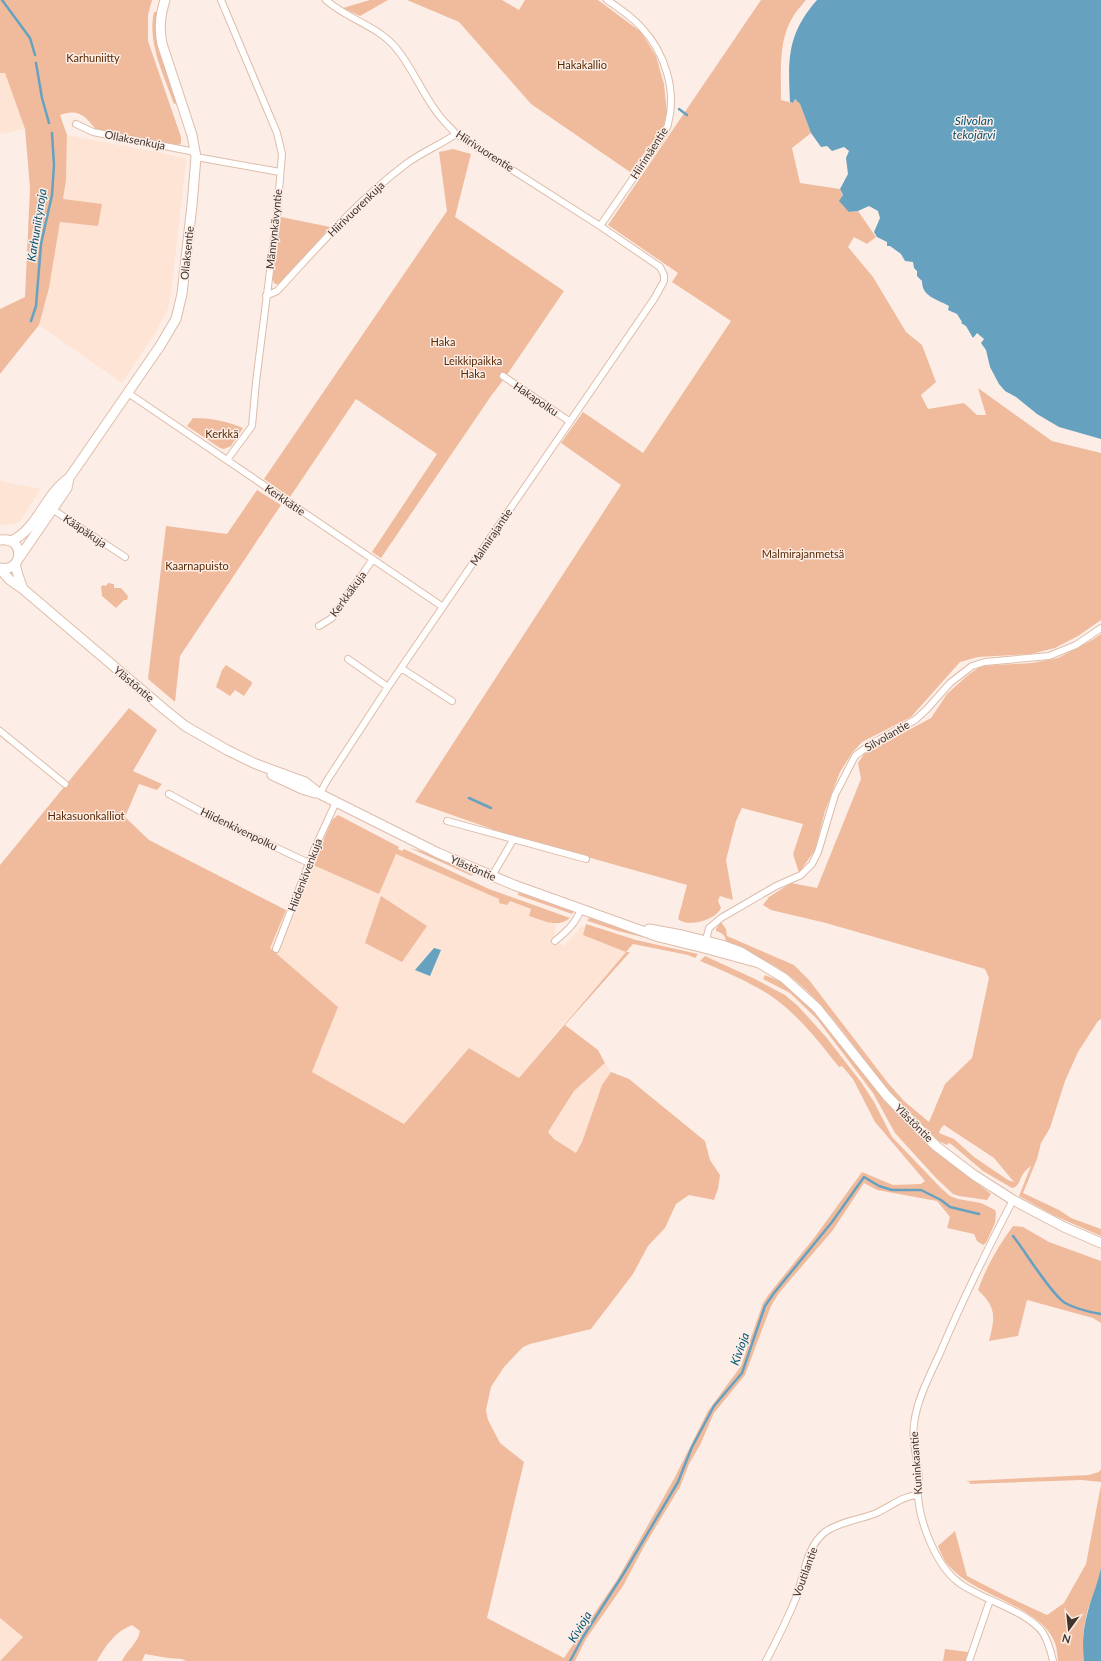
<svg xmlns="http://www.w3.org/2000/svg" width="1101" height="1661" font-family="Lato,sans-serif">
	<style>
		.built { fill: #fee4d5 }
		.green { fill: #f0bb9d; fill-rule: evenodd }
		.water { fill: #66a1c0 }
		.lines { fill: none; stroke-linecap: round; stroke-linejoin: round }
		.stream { stroke: #66a1c0; stroke-width: 2.5 }
		.street-casing { stroke: #debca9; stroke-width: 8 }
		.secondary-casing { stroke: #debca9; stroke-width: 11 }
		.street { stroke: #fff; stroke-width: 6 }
		.secondary { stroke: #fff; stroke-width: 9 }
		.labels { text-anchor: middle; stroke-width: 3; stroke-linejoin: round; paint-order: stroke }
		.park-label { font-size: 11px; fill: #5a2903; stroke: #fceee6 }
		.street-label { font-size: 11px; fill: #41342c; stroke: #fceee6 }
		.water-label { font-size: 12px; font-style: italic; fill: #035474; stroke: #fceee6 }
	</style>
	<rect width="100%" height="100%" fill="#fceee6"/>
	<path class="built" d="M 0,73 L 5,73 L 25,129 L 0,134 Z
		M 67,135 L 162,153 L 184,158 L 186,161 L 171,294 L 168,309 L 156,332 L 122,383 L 39,325 L 49,288 L 60,222 L 66,180 Z
		M 0,480 L 5,482 L 41,489 L 20,521 L 15,524 L 0,525 Z
		M 396,854 L 500,899 L 499,902 L 510,901 L 532,910 L 529,916 L 556,925 L 554,940 L 564,946 L 582,926 L 633,944 L 558,1030 L 519,1078 L 469,1048 L 404,1124 L 312,1072 L 337,1007 L 270,948 L 286,910 L 294,914 L 313,865 L 379,894 Z
		M 605,1063 L 611,1072 L 602,1085 L 582,1142 L 576,1153 L 554,1139 L 548,1132 L 574,1091 Z
		M 0,1618 L 23,1637 L 0,1661 Z"/>
	<path class="green" d="M 0,0 L 152,0 L 148,15 L 148,41 L 181,137 L 181,143 L 179,145 L 96,130 C 86,116 78,108 60,115 L 67,135 L 66,180 L 63,199 L 102,204 L 98,226 L 60,222 L 49,288 L 39,325 L 0,374 L 0,309 L 25,297 L 30,188 L 25,129 L 5,73 L 0,73 Z
		M 370,0 L 388,0 L 360,16 L 343,8 Z
		M 407,0 L 502,0 L 519,10 L 525,0 L 598,0 L 641,32 L 656,56 L 664,84 L 667,113 L 664,124 L 660,132 L 630,172 L 531,104 L 459,22 Z
		M 761,0 L 806,0 C 802,5 798,9 794,15 C 778,39 781,72 781,100 L 793,103 L 795,99 L 800,104 L 811,133 L 792,148 L 800,183 L 840,189 L 849,212 L 858,211 L 876,237 L 867,244 L 854,237 L 848,247 L 873,277 L 906,332 L 922,345 L 936,382 L 921,395 L 928,409 L 964,403 L 977,415 L 986,415 L 978,388 L 1052,441 L 1101,453 L 1101,620 L 1078,636 L 1055,648 L 1031,654 L 978,657 L 960,662 L 911,717 L 862,742 L 852,753 L 840,772 L 825,811 L 815,850 L 799,873 L 793,854 L 803,824 L 742,808 L 736,821 L 726,860 L 733,900 L 720,896 L 718,901 L 721,908 C 716,920 688,928 678,919 L 687,885 L 509,835 L 415,802 L 621,485 L 561,443 L 583,412 L 643,453 L 731,321 L 672,282 L 678,273 L 608,225 Z
		M 154,12 L 157,12 C 153,44 168,73 178,103 L 174,104 C 164,75 147,43 154,12 Z
		M 453,149 L 471,154 L 455,217 L 564,291 L 504,379 L 491,396 L 381,558 L 372,552 L 437,454 L 356,399 L 290,497 L 264,479 L 447,211 L 439,152 Z
		M 281,217 L 330,227 L 281,284 L 275,284 L 272,279 Z
		M 193,418 C 211,418 226,421 243,428 L 231,446 L 224,449 L 220,448 L 187,426 Z
		M 257,490 L 281,505 L 180,656 L 175,702 L 148,679 L 166,526 L 227,534 Z
		M 108,583 L 114,584 L 114,588 L 121,588 L 128,596 L 127,600 L 124,600 L 116,608 L 102,596 L 101,587 L 103,585 L 106,586 Z
		M 1101,634 L 1101,1019 L 1098,1021 L 1078,1052 L 1065,1081 L 1050,1128 L 1041,1143 L 1037,1159 L 1023,1193 L 1059,1210 L 1071,1218 L 1101,1229 L 1101,1236 L 1055,1216 L 1019,1196 L 1031,1166 C 1028,1168 1025,1171 1023,1174 C 1019,1180 1020,1186 1012,1188 L 983,1171 L 951,1144 L 949,1143 L 947,1145 C 943,1143 938,1141 934,1138 C 924,1132 916,1120 908,1112 C 868,1071 840,1018 795,980 C 775,963 750,953 726,943 C 726,936 723,933 716,931 L 716,929 L 721,922 L 726,929 L 727,936 L 794,965 L 809,980 L 888,1083 L 904,1101 L 929,1122 L 945,1084 L 972,1058 L 989,978 L 985,969 L 826,923 L 771,910 L 763,905 L 769,897 L 791,883 L 817,888 L 861,779 L 858,763 L 864,754 L 931,718 L 947,694 L 968,675 L 981,666 L 1032,663 L 1058,658 L 1092,640 ZM 944,1125 L 994,1158 L 1014,1182 L 1008,1180 L 974,1157 L 954,1139 L 939,1133 L 941,1128 Z
		M 226,665 L 252,682 L 252,684 L 244,696 L 235,690 L 230,696 L 216,687 L 222,670 Z
		M 129,708 L 157,730 L 133,771 L 162,784 L 157,790 L 139,784 L 125,817 L 149,840 L 286,910 L 270,948 L 338,1007 L 312,1072 L 404,1124 L 469,1048 L 519,1078 L 626,952 L 583,935 L 586,924 L 636,940 L 698,954 L 695,958 L 688,955 L 633,944 L 626,952 L 630,952 L 565,1025 L 598,1050 L 605,1063 L 574,1091 L 548,1132 L 554,1139 L 576,1153 L 582,1142 L 602,1085 L 611,1072 L 629,1079 L 705,1141 L 710,1160 L 720,1175 L 718,1189 L 714,1200 L 689,1195 L 676,1204 L 665,1228 L 648,1246 L 633,1274 L 591,1329 L 530,1344 L 523,1347 L 504,1367 L 491,1387 L 486,1410 L 488,1420 L 500,1443 L 524,1462 L 487,1618 L 564,1658 L 617,1580 L 675,1477 L 708,1411 L 741,1366 L 763,1303 L 769,1294 L 814,1238 L 862,1172 L 893,1185 L 921,1184 L 925,1181 L 875,1122 L 853,1079 L 842,1066 L 839,1067 C 815,1037 791,1005 756,987 C 738,977 719,969 700,961 L 705,956 L 755,979 L 785,995 L 798,1006 L 826,1037 L 861,1082 L 874,1102 L 892,1137 L 941,1188 L 950,1196 L 958,1199 L 981,1203 L 995,1210 L 996,1213 L 995,1223 L 986,1243 L 983,1245 L 977,1241 L 974,1234 L 947,1228 L 950,1217 L 937,1201 L 877,1190 L 864,1183 L 833,1230 L 779,1293 L 771,1306 L 745,1375 L 714,1413 L 700,1445 L 689,1464 L 680,1487 L 646,1543 L 623,1586 L 586,1639 L 575,1661 L 186,1661 L 182,1659 L 168,1658 L 145,1654 L 142,1661 L 122,1661 C 127,1650 138,1643 140,1631 L 132,1625 C 116,1631 105,1646 97,1661 L 0,1661 L 23,1637 L 0,1618 L 0,865 Z
		M 338,815 L 399,847 L 398,849 L 402,851 L 404,849 L 489,889 L 570,918 C 557,929 543,920 529,916 L 531,909 L 510,901 L 507,905 L 499,903 L 499,899 L 396,854 L 379,894 L 313,865 L 332,820 Z
		M 410,848 L 429,853 L 473,875 L 472,876 Z
		M 519,891 L 572,911 L 573,913 L 572,914 L 518,895 Z
		M 381,896 L 427,926 L 402,962 L 365,943 Z
		M 590,918 L 592,918 L 659,941 L 618,931 L 588,921 L 587,920 Z
		M 765,975 L 781,982 L 805,1001 L 893,1109 L 928,1145 L 991,1194 L 987,1200 L 959,1196 L 953,1194 L 936,1178 L 895,1133 L 873,1093 L 817,1019 L 790,993 L 763,979 Z
		M 1013,1226 L 1023,1227 L 1049,1242 L 1101,1261 L 1101,1323 L 1093,1318 L 1027,1300 L 1018,1336 L 989,1341 C 995,1317 997,1308 978,1290 C 986,1267 999,1245 1013,1226 Z
		M 1101,1469 L 1101,1482 L 1082,1480 L 969,1484 L 970,1482 L 965,1481 L 1089,1475 L 1099,1472 Z
		M 1101,1485 C 1101,1513 1101,1541 1101,1568 C 1100,1583 1093,1596 1088,1609 C 1083,1626 1082,1643 1084,1661 L 1058,1661 C 1057,1655 1057,1648 1055,1643 C 1041,1606 977,1597 950,1567 C 944,1561 941,1553 938,1546 L 955,1531 L 967,1576 L 1006,1596 L 1047,1615 L 1064,1603 L 1086,1564 Z
		M 945,1649 L 968,1652 L 966,1661 L 943,1661 Z"/>
	<path class="water" d="M 817,0 L 1101,0 L 1101,439 L 1059,427 L 1037,414 L 1016,397 L 1005,391 L 999,384 L 990,367 L 986,350 L 981,343 L 984,339 L 977,333 L 973,338 L 966,326 L 961,323 L 962,322 L 957,314 L 948,310 L 949,306 C 937,299 922,297 922,281 L 917,276 L 917,271 L 914,268 L 913,262 L 905,261 L 901,254 L 890,246 L 887,246 L 887,242 L 877,237 L 874,232 L 880,218 L 878,211 L 869,206 L 858,211 L 849,212 L 839,201 L 843,195 L 840,189 L 848,174 L 846,158 L 849,151 L 844,147 L 832,151 L 827,146 L 821,147 L 811,133 L 800,104 L 795,99 L 793,103 L 790,102 C 788,59 787,34 817,0 Z
		M 434,948 L 441,950 L 430,976 L 415,970 Z
		M 1101,1568 L 1101,1661 L 1084,1661 C 1082,1644 1083,1628 1088,1611 C 1092,1596 1098,1583 1101,1568 Z"/>
	<g class="lines">
		<path class="stream" d="M 2,0 L 30,38 L 35,55
			M 36,63 L 42,98 L 49,123
			M 679,109 L 687,115
			M 31,321 L 36,306 L 41,244 L 52,195 L 54,165 L 52,133
			M 469,798 L 491,808
			M 1013,1236 C 1025,1251 1051,1294 1065,1303 C 1076,1309 1089,1312 1101,1314
			M 570,1661 L 583,1637 L 624,1573 L 678,1482 L 692,1447 L 714,1406 L 742,1373 L 765,1306 L 774,1293 L 832,1222 L 864,1177 L 879,1186 L 892,1190 L 921,1190 L 941,1200 L 950,1207 L 979,1214"/>
		<g class="street-casing">
			<path id="street" d="M 221,0 L 277,133 L 282,154 L 277,215 L 256,382 L 252,426 L 227,460
				M 76,124 L 93,132 L 195,152
				M 196,157 L 280,172
				M 600,226 L 659,141 C 662,136 667,130 668,124 C 677,91 665,52 641,27 C 631,16 619,8 607,0
				M 266,296 L 277,291 C 318,247 358,200 406,164 C 422,152 440,145 456,134
				M 503,376 L 569,421
				M 128,393 L 443,607
				M 49,507 L 125,557
				M 319,626 L 332,618 L 373,559
				M 348,659 L 388,687
				M 401,668 L 452,701
				M 0,731 L 65,784
				M 169,794 L 209,816 L 309,863
				M 320,794 L 326,782 L 388,687 L 654,299 L 664,281 L 664,275 L 660,267 L 600,226 L 456,134 C 449,126 441,119 436,111 C 421,91 412,67 396,48 C 378,26 347,19 326,0
				M 447,821 L 586,859
				M 492,876 L 513,840
				M 555,941 C 566,932 576,923 581,909
				M 705,944 L 709,928 L 721,918 L 776,886 L 801,875 L 812,864 L 818,852 L 835,795 L 855,756 L 871,744 L 915,720 L 927,709 L 950,683 L 972,666 L 985,662 L 1049,656 L 1076,645 L 1101,628
				M 276,949 L 314,850 L 336,802
				M 1013,1200 C 987,1250 962,1301 940,1353 C 930,1375 917,1399 914,1424 C 911,1443 919,1461 919,1481 C 919,1486 918,1491 918,1496 C 920,1523 936,1565 958,1582 C 979,1599 1029,1611 1043,1633 C 1048,1641 1051,1652 1053,1661
				M 766,1661 C 777,1640 787,1620 796,1598 C 804,1576 806,1547 825,1532 C 839,1522 858,1520 874,1514 C 889,1508 901,1496 918,1495
				M 969,1661 L 990,1600"/>
		</g>
		<g class="secondary-casing">
			<path id="secondary" d="M 0,540 C 26,536 24,573 0,568
				M 11,541 C 37,530 45,494 69,478
				M 19,558 L 67,488 L 69,478 L 160,346 L 176,319 L 182,294 L 192,205 L 196,157 L 192,135 L 162,44 C 159,28 160,16 165,0
				M 15,564 L 18,575 L 23,589
				M 0,569 L 10,580 L 23,589 L 164,709 L 185,726 L 227,750 L 256,764 L 305,782 L 320,794 L 438,853 L 514,885 L 659,937 L 704,948 L 759,963
				M 272,775 L 302,789 L 315,793
				M 649,929 L 682,935 L 722,945 L 741,952 L 784,978 L 817,1008 L 887,1096 L 936,1146 L 974,1175 L 1013,1200 L 1064,1227 L 1101,1243"/>
		</g>
		<use href="#street" class="street"/>
		<use href="#secondary" class="secondary"/>
	</g>
	<g class="labels">
		<g class="park-label">
			<text x="93" y="62">Karhuniitty</text>
			<text x="582" y="69">Hakakallio</text>
			<text x="443" y="346">Haka</text>
			<text x="473" y="365">Leikkipaikka<tspan x="473" dy="13">Haka</tspan></text>
			<text x="222" y="438">Kerkkä</text>
			<text x="803" y="558">Malmirajanmetsä</text>
			<text x="197" y="570">Kaarnapuisto</text>
			<text x="86" y="820">Hakasuonkalliot</text>
		</g>
		<g class="street-label">
			<text transform="translate(135 140) rotate(11)" y="4">Ollaksenkuja</text>
			<text transform="translate(485 151) rotate(33)" y="4">Hiirivuorentie</text>
			<text transform="translate(649 153) rotate(-57)" y="4">Hiirimäentie</text>
			<text transform="translate(356 209) rotate(-44)" y="4">Hiirivuorenkuja</text>
			<text transform="translate(274 229) rotate(-84)" y="4">Männynkävyntie</text>
			<text transform="translate(187 253) rotate(-84)" y="4">Ollaksentie</text>
			<text transform="translate(536 399) rotate(34)" y="4">Hakapolku</text>
			<text transform="translate(285 500) rotate(34)" y="4">Kerkkätie</text>
			<text transform="translate(85 531) rotate(34)" y="4">Kääpäkuja</text>
			<text transform="translate(491 537) rotate(-56)" y="4">Malmirajantie</text>
			<text transform="translate(348 594) rotate(-54)" y="4">Kerkkäkuja</text>
			<text transform="translate(134 684) rotate(40)" y="4">Ylästöntie</text>
			<text transform="translate(887 736) rotate(-30)" y="4">Silvolantie</text>
			<text transform="translate(239 829) rotate(26)" y="4">Hiidenkivenpolku</text>
			<text transform="translate(473 868) rotate(23)" y="4">Ylästöntie</text>
			<text transform="translate(305 875) rotate(-69)" y="4">Hiidenkivenkuja</text>
			<text transform="translate(914 1123) rotate(45)" y="4">Ylästöntie</text>
			<text transform="translate(916 1463) rotate(-94)" y="4">Kuninkaantie</text>
			<text transform="translate(805 1572) rotate(-70)" y="4">Voutilantie</text>
		</g>
		<g class="water-label">
			<text x="974" y="125">Silvolan<tspan x="974" dy="14">tekojärvi</tspan></text>
			<text transform="translate(37 225) rotate(-81)" y="4">Karhuniitynoja</text>
			<text transform="translate(740 1349) rotate(-70)" y="4">Kivioja</text>
			<text transform="translate(580 1627) rotate(-59)" y="4">Kivioja</text>
		</g>
	</g>
	<g transform="translate(1069 1629) rotate(195)" stroke="#fceee6" stroke-width="3" paint-order="stroke">
	<path d="M0-3L7 15L0 10L-7 15Z" fill="#41342c"/>
	<text y="-6" font-size="11" font-weight="bold" text-anchor="middle" fill="#41342c">N</text>
	</g>
</svg>
